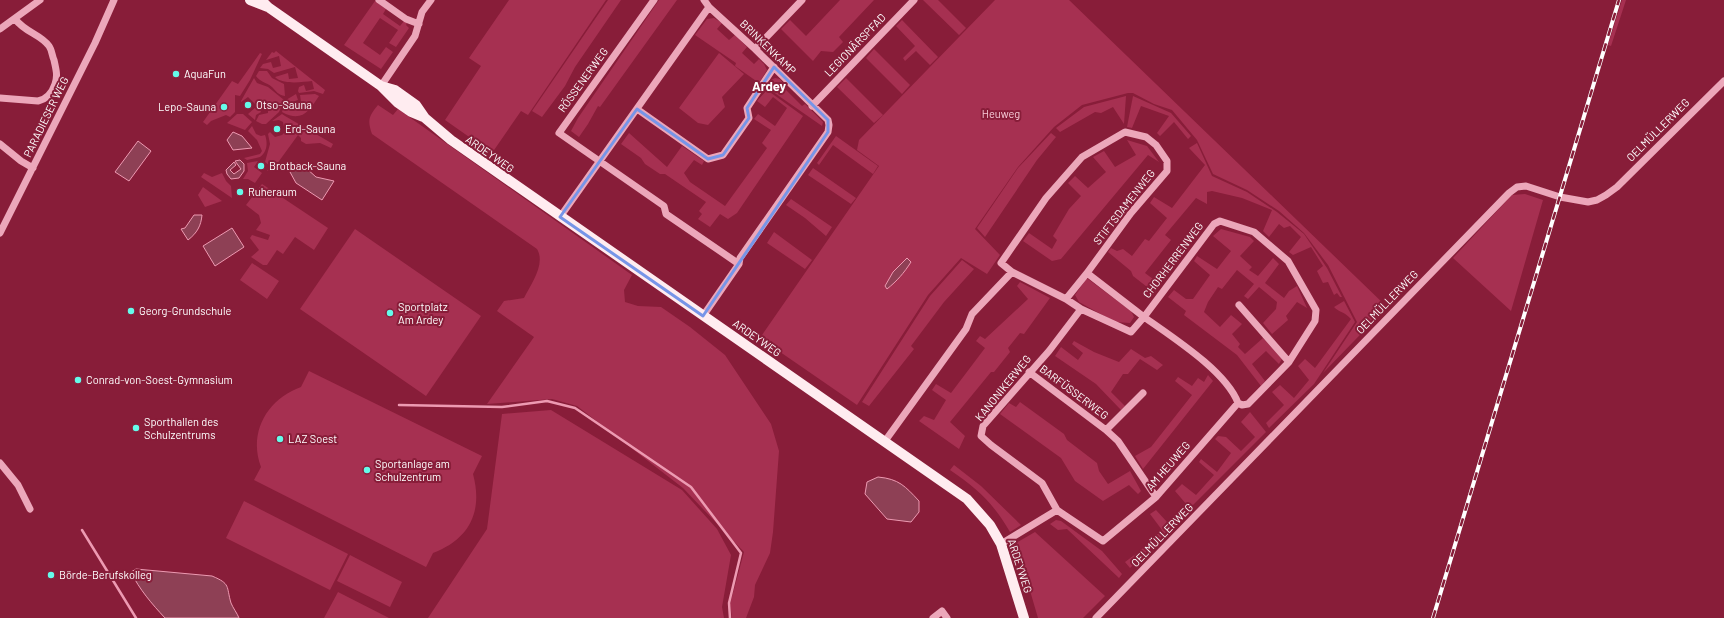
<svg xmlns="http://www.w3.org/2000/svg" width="1724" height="618" font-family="Barlow,sans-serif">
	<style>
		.green { fill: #a63051 }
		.water { fill: #8e4055; stroke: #ed9ab2 }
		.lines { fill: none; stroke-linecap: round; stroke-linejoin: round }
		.stream { stroke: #ed9ab2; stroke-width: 2.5 }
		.minor { stroke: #eca7ba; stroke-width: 7 }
		.major { stroke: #ffecf0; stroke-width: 10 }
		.rail-casing { stroke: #fff; stroke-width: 4 }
		.rail { stroke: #881d39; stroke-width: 2.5; stroke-dasharray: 8; stroke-linecap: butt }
		.marked { fill: none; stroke: #7795e8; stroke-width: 3; stroke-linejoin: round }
		.poi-dot { fill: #65fbea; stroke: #881d39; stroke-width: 1.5 }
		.labels { text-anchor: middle; stroke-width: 4; stroke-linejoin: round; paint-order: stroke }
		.street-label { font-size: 11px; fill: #fff; stroke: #881d39 }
		.poi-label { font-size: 11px; fill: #fff; stroke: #881d39; text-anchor: start }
		.park-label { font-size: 11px; fill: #f8ccd8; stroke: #881d39 }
		.quarter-label { font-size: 13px; font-weight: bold; fill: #fff; stroke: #881d39 }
	</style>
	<rect width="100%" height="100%" fill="#881d39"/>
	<path class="green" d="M 509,0 L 606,0 L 528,115 L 521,111 L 492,153 L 445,120 L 481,66 L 469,58 Z
		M 608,0 L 621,0 L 575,67 L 565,86 L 542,117 L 532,111 Z
		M 659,0 L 677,0 L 600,107 L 598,106 L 588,124 L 579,137 L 571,131 L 578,118 Z
		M 840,0 L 874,0 L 839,37 L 843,42 L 833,52 L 821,51 L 813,61 L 781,29 L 790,20 L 806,36 Z
		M 923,0 L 938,0 L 966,28 L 959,35 Z
		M 995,0 L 1069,0 L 1387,307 L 1323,373 L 1357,322 L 1328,265 L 1304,233 L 1279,211 L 1247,190 L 1213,174 L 1197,140 L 1172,110 L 1154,104 L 1133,93 L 1128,93 L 1082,105 L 1054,127 L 1018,167 L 975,229 L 1000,255 L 987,274 L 961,258 L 928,295 L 857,405 L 760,338 L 879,166 L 857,150 L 859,140 Z
		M 1622,0 L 1626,0 L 1611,46 L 1608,45 Z
		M 375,1 L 386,9 L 383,14 L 400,26 L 404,21 L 407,23 L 406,25 L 409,28 L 396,47 L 389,43 L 398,30 L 380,18 L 363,43 L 380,55 L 386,47 L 393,52 L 381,69 L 344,45 Z
		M 714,18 L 722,23 L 717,29 L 729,40 L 735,35 L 747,47 L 742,53 L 754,64 L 759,59 L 764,64 L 767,70 L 759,83 L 735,66 L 736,63 L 695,35 L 707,19 Z
		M 902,20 L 938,57 L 930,65 L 916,51 L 905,61 L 903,58 L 915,46 L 896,26 Z
		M 874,49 L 910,85 L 902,94 L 866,58 Z
		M 276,51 L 325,90 L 323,94 L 314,91 L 299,93 L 298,91 L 299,87 L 304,85 L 306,91 L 314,89 L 312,81 C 302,82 283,85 275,77 L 288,73 L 289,79 L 298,78 L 295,67 L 274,73 L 268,69 L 260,68 L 263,64 L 271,62 L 273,68 L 281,66 L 279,56 L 266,60 L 272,52 L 274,53 Z
		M 260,53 L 262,54 L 250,80 L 240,96 L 235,95 L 235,112 L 230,117 L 226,115 L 211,121 L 207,125 L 203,122 L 232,81 L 238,84 Z
		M 719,53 L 744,74 L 722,97 L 725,107 L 708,125 L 698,123 L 679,108 Z
		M 259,71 L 267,71 L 272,78 L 284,84 L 285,96 C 278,95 276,91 272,87 C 266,82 260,82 256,76 Z
		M 254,78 L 257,83 L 268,87 L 284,100 L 279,112 L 266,124 L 262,124 L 256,121 L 259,115 L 268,113 L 268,107 L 263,105 L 260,110 L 261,112 L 256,115 L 255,120 L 248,114 L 257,106 L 248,97 L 241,102 L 241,101 Z
		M 775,78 L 780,79 L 783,83 L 781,85 L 802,106 L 805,104 L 823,122 L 822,126 L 766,87 L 771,80 Z
		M 846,78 L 883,115 L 874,123 L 837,87 Z
		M 767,90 L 803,116 L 737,213 L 728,219 L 720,214 L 710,227 L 698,219 L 702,214 L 699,211 L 706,202 L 665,174 L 660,174 L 645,164 L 641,158 L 621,144 L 629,133 L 667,167 L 682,146 L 704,161 L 702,165 L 694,160 L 684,173 L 690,182 L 725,206 L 767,148 L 762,143 L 771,130 L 754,119 L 758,114 L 775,126 L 787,108 L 773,97 L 765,107 L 757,101 Z
		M 296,94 L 298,100 L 292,102 L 293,110 L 302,108 L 300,95 L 315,94 L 319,96 C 309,111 302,123 282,112 L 286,100 Z
		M 1126,96 L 1124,124 L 1113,107 L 1101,113 L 1095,112 L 1060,132 L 1056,128 L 1084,107 Z
		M 1133,96 L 1171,113 L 1191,136 L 1188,139 L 1174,122 L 1160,136 L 1157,133 L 1169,116 L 1141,106 L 1132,128 L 1127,127 Z
		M 378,105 L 393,115 L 398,109 L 632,275 L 624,290 L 625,302 L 638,306 L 661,307 L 690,327 L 725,355 L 771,424 L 779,451 L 773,532 L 770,553 L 755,585 L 754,597 L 746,618 L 732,618 L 730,604 L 744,552 L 683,488 L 577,406 L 552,399 L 487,404 L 534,337 L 497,311 L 504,301 L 524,298 C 531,284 546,264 537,249 L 372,134 C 367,120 369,116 378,105 Z
		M 237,114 L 243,114 L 252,122 L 245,130 L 227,123 Z
		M 282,114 L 285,116 L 333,144 L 331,148 L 320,143 L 306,144 L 301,141 L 301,138 L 298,135 L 274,168 L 267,171 L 270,166 L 265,162 L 270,144 L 268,134 L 270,132 L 275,137 L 282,135 L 285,132 L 283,122 L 279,120 L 272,121 Z
		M 252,126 L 256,134 L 261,136 L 265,135 C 268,143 267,152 260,157 L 247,160 L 244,158 L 260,154 L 262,151 L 257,140 L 248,131 Z
		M 1051,133 L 1056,137 L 1037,160 L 985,237 L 977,228 L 1018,168 Z
		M 836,136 L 878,166 L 873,174 L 833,145 L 819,165 L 817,163 Z
		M 1127,140 L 1147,146 L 1159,162 L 1148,155 L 1061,259 L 1052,261 L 1023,241 L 1029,233 L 1052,249 L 1057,240 L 1053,236 L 1069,209 L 1081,196 L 1068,183 L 1075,176 L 1088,188 L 1106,172 L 1093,157 L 1104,151 L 1115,167 L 1136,155 Z
		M 1197,143 L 1212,176 L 1247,192 L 1277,212 L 1304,234 L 1327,268 L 1342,297 L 1340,297 L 1337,293 L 1334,295 L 1328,282 L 1323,283 L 1317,271 L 1323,266 L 1311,247 L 1293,255 L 1289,252 L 1301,237 L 1290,226 L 1284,228 L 1279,224 L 1269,237 L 1263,231 L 1272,210 L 1242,198 L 1212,191 L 1207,192 L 1207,204 L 1196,198 L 1165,235 L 1171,240 L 1145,273 L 1161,285 L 1151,298 L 1148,296 L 1151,290 L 1133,276 L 1131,271 L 1108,252 L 1111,248 L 1117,251 L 1123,249 L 1132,256 L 1145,239 L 1149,241 L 1167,218 L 1150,203 L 1154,197 L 1172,208 L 1205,165 L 1189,148 Z
		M 258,161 L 254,167 L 262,173 L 255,183 L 248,179 L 243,179 L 248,171 L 247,163 Z
		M 813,168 L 856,198 L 851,204 L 808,175 Z
		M 204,173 L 212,177 L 222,173 L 226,181 L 231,186 L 232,198 L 201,177 Z
		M 262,184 L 328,228 L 314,250 L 295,237 L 283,254 L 277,250 L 267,265 L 263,265 L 251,257 L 259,250 L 250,238 L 252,235 L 268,240 L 270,235 L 256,230 L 261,223 L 259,215 L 246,205 Z
		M 203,187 L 222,201 L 205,207 L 198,195 Z
		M 1525,194 L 1543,200 L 1511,311 L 1453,258 L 1512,195 Z
		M 791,199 L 832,227 L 826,236 L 805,218 L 786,205 Z
		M 355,229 L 481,316 L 426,396 L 300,309 Z
		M 1221,229 L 1250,237 L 1254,241 L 1240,256 L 1252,267 L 1249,270 L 1258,276 L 1273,258 L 1279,264 L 1265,283 L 1284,298 L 1289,291 L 1297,286 L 1307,308 L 1297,302 L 1286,316 L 1288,320 L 1272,334 L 1263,323 L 1276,309 L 1277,302 L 1259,287 L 1248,299 L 1244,296 L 1254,284 L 1237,270 L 1222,289 L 1218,287 L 1208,302 L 1204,312 L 1220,327 L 1231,315 L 1242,324 L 1232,334 L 1240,344 L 1238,347 L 1245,354 L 1263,338 L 1282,359 L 1279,364 L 1266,351 L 1252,364 L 1265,381 L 1261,386 L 1237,355 L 1184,315 L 1186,311 L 1168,297 L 1174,290 L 1186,299 L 1193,299 L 1210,275 L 1194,261 L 1197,256 L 1217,269 L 1231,251 L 1213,236 Z
		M 774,232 L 812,260 L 805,269 L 767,243 Z
		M 962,260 L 974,269 L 944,302 L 911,346 L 914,349 L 869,406 L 862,402 L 930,296 Z
		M 252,263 L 279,281 L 267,299 L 240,280 Z
		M 1086,279 L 1088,279 L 1131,311 L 1134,317 L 1130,323 L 1115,322 L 1079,302 L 1075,295 Z
		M 1020,282 L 1050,298 L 1024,334 L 1020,333 L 1008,348 L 1010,352 L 994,372 L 991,372 L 950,422 L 965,436 L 959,449 L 919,421 L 924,416 L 934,420 L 946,400 L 932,390 L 936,384 L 951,393 L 985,348 L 976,341 L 980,336 L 985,339 L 1028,299 L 1017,286 Z
		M 1344,301 L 1355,322 L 1314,384 L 1269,428 L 1266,423 L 1284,405 L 1272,392 L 1280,385 L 1294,398 L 1309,380 L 1298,366 L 1305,359 L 1315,368 L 1351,319 C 1344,311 1338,312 1334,307 Z
		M 1074,341 L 1094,352 L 1119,362 L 1131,349 L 1145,358 L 1151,356 L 1163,365 L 1157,370 L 1140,359 L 1128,374 L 1123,374 L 1111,392 L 1125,406 L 1121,410 L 1096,384 L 1055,356 L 1061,347 L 1078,360 L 1083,353 L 1072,344 Z
		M 309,371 L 482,456 L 473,474 C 483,511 470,539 433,553 L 426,567 L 254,480 L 261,467 C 248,433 267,399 301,387 Z
		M 1208,375 L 1213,381 L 1143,469 L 1135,456 L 1151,447 L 1192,395 L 1175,381 L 1178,377 L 1192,386 L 1198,378 L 1204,382 Z
		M 1020,402 L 1064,434 L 1067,440 L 1097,463 L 1099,471 L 1108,484 L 1130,471 L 1141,491 L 1138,494 L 1129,485 L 1103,501 L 1075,481 L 1061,458 L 1000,414 L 1009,403 L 1016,407 Z
		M 551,410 L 682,490 L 717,529 L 731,555 L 722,607 L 724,618 L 428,618 L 487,529 L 502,414 Z
		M 1250,412 L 1266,432 L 1130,568 L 1125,562 L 1140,551 L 1162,530 L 1150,514 L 1156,510 L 1167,522 L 1187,505 L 1175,491 L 1182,484 L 1196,495 L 1214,475 L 1199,462 L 1201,459 L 1217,472 L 1231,453 L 1215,439 L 1218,436 L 1226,437 L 1241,451 L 1255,437 L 1241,422 Z
		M 954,465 L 981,486 L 1021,525 L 1010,532 C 993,503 978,489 950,470 Z
		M 244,501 L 348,554 L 330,590 L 226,538 Z
		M 1056,520 L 1061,521 L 1102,551 L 1122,574 L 1119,578 L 1067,529 L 1058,530 L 1050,524 Z
		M 1035,532 L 1105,596 L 1083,618 L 1038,618 L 1016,543 Z
		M 350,555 L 402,582 L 390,607 L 337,581 Z
		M 338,592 L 389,618 L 324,618 Z"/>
	<path class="water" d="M 233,132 L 242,136 L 252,148 L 233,150 L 227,140 Z
		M 138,141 L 151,151 L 129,181 L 115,172 Z
		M 240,160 L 244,164 L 244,171 L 239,178 L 231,179 L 227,174 L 226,170 L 234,162 L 236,165 L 230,170 L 234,174 L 241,169 L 235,161 Z
		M 297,163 L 306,168 L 316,177 L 334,181 L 322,200 L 296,183 L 290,172 L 292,167 Z
		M 194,215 L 202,215 C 201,226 197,233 188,240 L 181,229 L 185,228 Z
		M 232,228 L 244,247 L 215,266 L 203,246 Z
		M 907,258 L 911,262 C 904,273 897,281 887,289 L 885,286 L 893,272 Z
		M 878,477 C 899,479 905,486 919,501 L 919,512 L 911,522 L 887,519 L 865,494 L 867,482 Z
		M 136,569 L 212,576 C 231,584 226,586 231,603 C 233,608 237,613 239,618 L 165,618 C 152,604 139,589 131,572 Z"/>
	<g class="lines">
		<path class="stream" d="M 399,405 L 502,407 L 547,401 L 575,408 L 691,487 L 741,553 L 729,603 L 730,618
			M 82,530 L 136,618"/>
		<path class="minor" d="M 379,0 L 406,19 L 419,24
			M 654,0 L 559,133 L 664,206 L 666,214 L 739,264
			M 0,29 L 40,0
			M 755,49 L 802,0
			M 381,86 L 415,36 L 422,12 L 431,0
			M 0,98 L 38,101 C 47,99 52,93 55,84 C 58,75 56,70 54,60 C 52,56 52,50 49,46 C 40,34 26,33 15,19
			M 812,106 L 914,0
			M 637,109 L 708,159 L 723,155 L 749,118 L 747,108 L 774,67
			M 0,144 L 21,161 L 33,168
			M 560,217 L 709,7
			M 1220,221 L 1254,232 L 1288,261 L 1316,310 L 1315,321 L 1289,362 L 1248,404 L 1242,405 L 1238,403 C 1226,371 1172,337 1144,317 L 1214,224 Z
			M 0,233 L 95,43 L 114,0
			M 1012,272 L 1001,263 L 1046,198 L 1082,157 L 1125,132 L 1146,137 L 1156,145 L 1167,161 L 1167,171 L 1131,213 L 1087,273
			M 1239,305 L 1289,362
			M 703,316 L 739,264 L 740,258 L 828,132 L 829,125 L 828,120 L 755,49 L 709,7 L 704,0
			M 1029,372 L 1106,430
			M 1143,393 L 1106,430 L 1118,441 L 1156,497
			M 885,441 L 966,329 L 972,314 L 1012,272 L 1066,299 L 1081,309 L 1131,332 L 1144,317 L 1087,273 L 1066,299
			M 0,463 L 18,485 L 30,509
			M 1057,510 L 1042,483 L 991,445 L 981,436 L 983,426 L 1049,351 L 1081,309
			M 1001,544 L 1057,510 L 1103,541 L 1156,497 L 1238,403
			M 933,618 L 942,611 L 947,618
			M 1096,618 L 1509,193 L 1517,187 L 1526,186 L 1560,197 L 1588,202 L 1597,200 L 1606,195 L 1617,187 L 1724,81"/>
		<path class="major" d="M 250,0 L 268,7
			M 261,0 L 268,7 L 381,86 L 398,103 L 411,112 L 423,117
			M 381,86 L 395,90 L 416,105 L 425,118 L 451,140 L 967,499 L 990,525 L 1001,544 L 1024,618"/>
		<g class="rail-casing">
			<path id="rail" d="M 1433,618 L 1619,0"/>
		</g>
		<use href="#rail" class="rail"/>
	</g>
	<path class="marked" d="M 774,67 L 828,120 L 828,132 L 703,316 L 560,217 L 637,109 L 708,159 L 723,155 L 749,118 L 747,108 Z"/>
	<g class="poi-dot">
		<circle cx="176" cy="74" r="4"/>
		<circle cx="248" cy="105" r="4"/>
		<circle cx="224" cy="107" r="4"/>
		<circle cx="277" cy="129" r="4"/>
		<circle cx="261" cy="166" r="4"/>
		<circle cx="240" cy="192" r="4"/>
		<circle cx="131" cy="311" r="4"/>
		<circle cx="390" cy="313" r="4"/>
		<circle cx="78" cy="380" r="4"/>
		<circle cx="136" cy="428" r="4"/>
		<circle cx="280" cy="439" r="4"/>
		<circle cx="367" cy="470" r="4"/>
		<circle cx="51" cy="575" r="4"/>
	</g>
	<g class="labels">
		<g class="street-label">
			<text transform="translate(855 45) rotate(-46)" y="4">LEGIONÄRSPFAD</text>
			<text transform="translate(768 47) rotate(44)" y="4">BRINKENKAMP</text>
			<text transform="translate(583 80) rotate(-54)" y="4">RÖSSENERWEG</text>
			<text transform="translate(46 117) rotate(-64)" y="4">PARADIESER WEG</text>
			<text transform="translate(1658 130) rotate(-45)" y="4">OELMÜLLERWEG</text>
			<text transform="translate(490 154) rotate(35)" y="4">ARDEYWEG</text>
			<text transform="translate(1124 207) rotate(-52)" y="4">STIFTSDAMENWEG</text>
			<text transform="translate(1173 260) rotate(-53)" y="4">CHORHERRENWEG</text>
			<text transform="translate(1387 302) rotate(-46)" y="4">OELMÜLLERWEG</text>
			<text transform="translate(757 338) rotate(35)" y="4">ARDEYWEG</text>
			<text transform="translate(1003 388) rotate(-51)" y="4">KANONIKERWEG</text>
			<text transform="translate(1074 392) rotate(37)" y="4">BARFÜSSERWEG</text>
			<text transform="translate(1168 466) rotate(-49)" y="4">AM HEUWEG</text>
			<text transform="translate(1162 535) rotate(-46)" y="4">OELMÜLLERWEG</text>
			<text transform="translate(1020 566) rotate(72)" y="4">ARDEYWEG</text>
		</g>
		<g class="poi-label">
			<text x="184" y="78">AquaFun</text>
			<text x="256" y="109">Otso-Sauna</text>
			<text x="216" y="111" text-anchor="end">Lepo-Sauna</text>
			<text x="285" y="133">Erd-Sauna</text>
			<text x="269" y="170">Brotback-Sauna</text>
			<text x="248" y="196">Ruheraum</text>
			<text x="398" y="311">Sportplatz<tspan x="398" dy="13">Am Ardey</tspan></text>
			<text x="139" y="315">Georg-Grundschule</text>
			<text x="86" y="384">Conrad-von-Soest-Gymnasium</text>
			<text x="144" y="426">Sporthallen des<tspan x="144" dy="13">Schulzentrums</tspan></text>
			<text x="288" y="443">LAZ Soest</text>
			<text x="375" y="468">Sportanlage am<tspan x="375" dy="13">Schulzentrum</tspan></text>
			<text x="59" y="579">Börde-Berufskolleg</text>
		</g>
		<g class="park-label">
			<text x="1001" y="118">Heuweg</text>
		</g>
		<g class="quarter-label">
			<text x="769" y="91">Ardey</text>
		</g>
	</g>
</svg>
